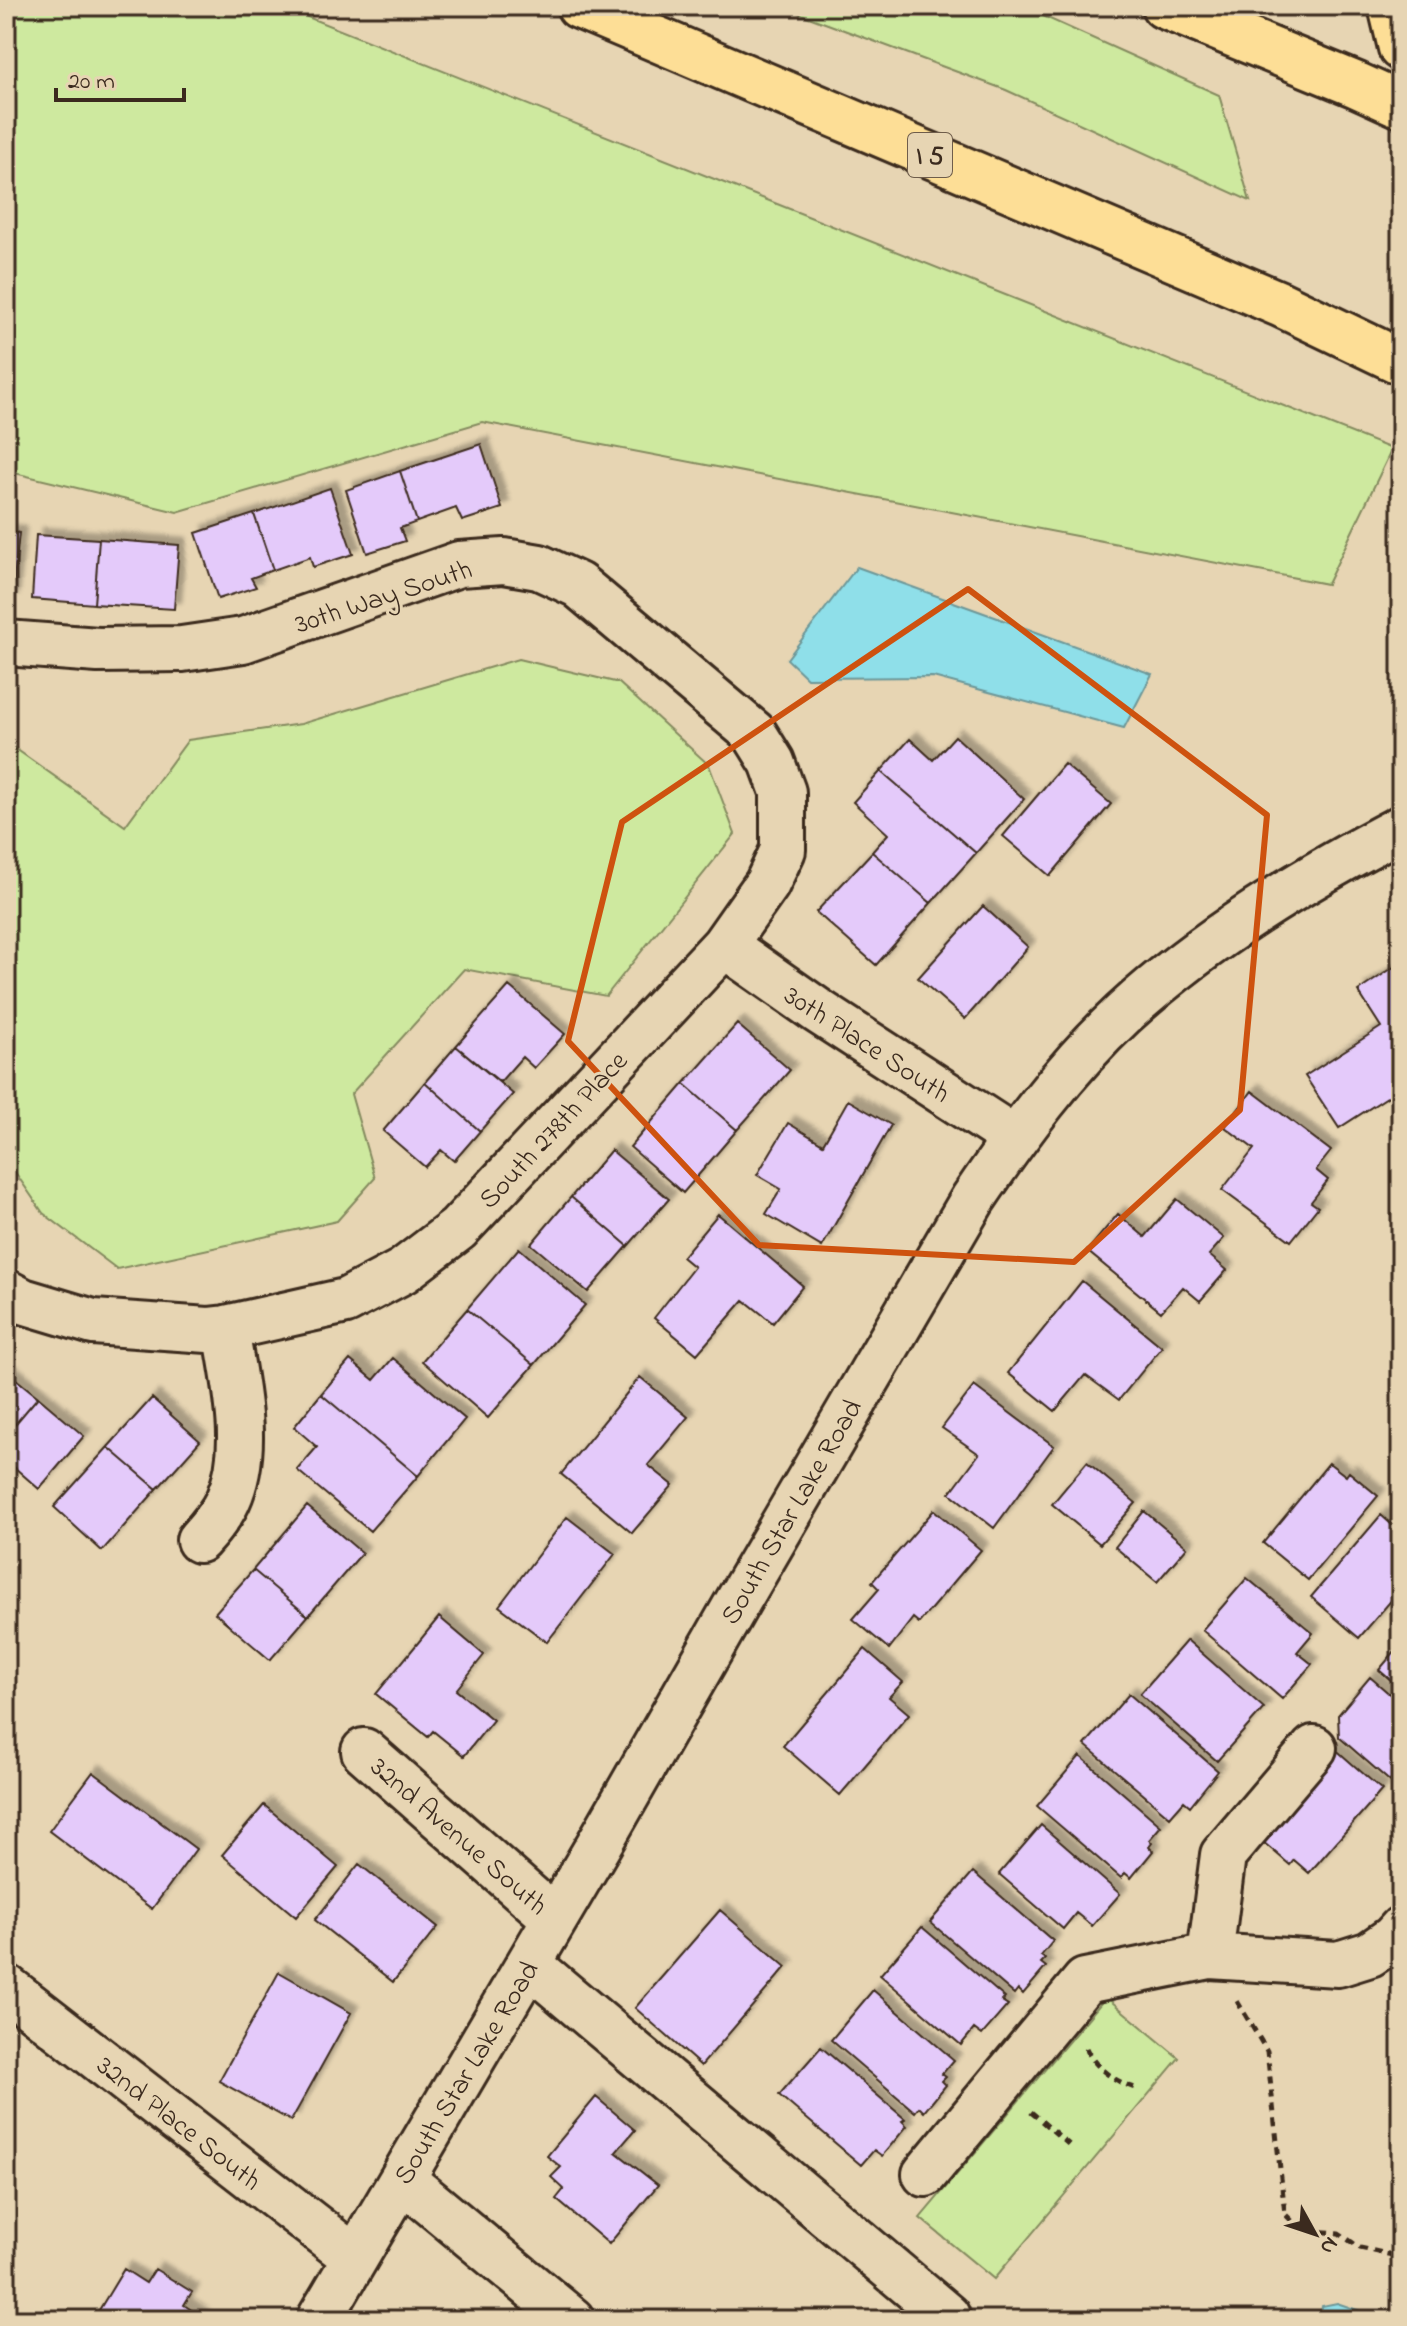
<svg xmlns="http://www.w3.org/2000/svg" width="1407" height="2326" font-family="'Indie Flower',sans-serif">
	<style>
		.green { fill: #cee99f; stroke: #848a5e; stroke-width: 2 }
		.water { fill: #8fdfe9; stroke: #6d9798; stroke-width: 2 }
		.building { fill: #e4cafa; stroke: #3b2a1e; stroke-width: 2; filter: url(#shadow) }
		.lines { fill: none; stroke-linecap: round; stroke-linejoin: round }
		.minor-casing { stroke: #3b2a1e; stroke-width: 50 }
		.major-casing { stroke: #3b2a1e; stroke-width: 50 }
		.highway-casing { stroke: #3b2a1e; stroke-width: 50 }
		.path { stroke: #3b2a1e; stroke-width: 5; stroke-dasharray: 8 6; stroke-linecap: butt }
		.minor { stroke: #e7d5b3; stroke-width: 44 }
		.major { stroke: #fdde96; stroke-width: 44 }
		.highway { stroke: #fdde96; stroke-width: 44 }
		.marked { fill: none; stroke: #ce520f; stroke-width: 6; stroke-linejoin: round }
		.labels { text-anchor: middle; stroke-width: 6; stroke-linejoin: round; paint-order: stroke }
		.shield { fill: #e7d5b3; stroke: #6f5d4b; stroke-width: 2 }
		.shield-label { font-size: 26px; font-weight: bold; fill: #3b2a1e }
		.street-label { font-size: 28px; fill: #3b2a1e; stroke: #e7d5b3 }
	</style>
	<defs>
		<filter id="shadow"><feDropShadow dx="7" dy="-7" stdDeviation="2" flood-color="#0004"/></filter>
	</defs>
	<rect width="100%" height="100%" fill="#e7d5b3"/>
	<filter id="ink" filterUnits="userSpaceOnUse"><feTurbulence type="fractalNoise" baseFrequency=".0125" numOctaves="2"/><feDisplacementMap in="SourceGraphic" scale="16" xChannelSelector="R" yChannelSelector="G"/><feConvolveMatrix kernelMatrix="1 2 1 2 8 2 1 2 1" color-interpolation-filters="sRGB"/></filter>
	<g filter="url(#ink)">
		<path class="green" d="M 6,6 L 280,6 L 1392,449 L 1327,584 L 482,422 L 177,512 L 6,471 Z
			M 779,6 L 1021,6 L 1219,95 L 1250,201 L 1006,90 Z
			M 518,659 L 619,683 L 709,765 L 735,834 L 606,996 L 464,969 L 351,1094 L 375,1178 L 337,1221 L 117,1269 L 43,1213 L 6,1159 L 6,742 L 125,826 L 188,740 L 301,724 Z
			M 1106,1997 L 1179,2058 L 994,2279 L 920,2218 Z"/>
		<path class="water" d="M 857,567 L 1152,674 L 1124,728 L 933,677 L 807,678 L 787,659 Z
			M 1337,2303 L 1386,2320 L 1320,2320 L 1322,2306 Z"/>
		<path class="building" d="M 481,444 L 502,508 L 462,521 L 456,508 L 417,522 L 400,471 Z
			M 400,471 L 417,522 L 400,528 L 405,541 L 367,553 L 346,490 Z
			M 330,488 L 353,554 L 313,567 L 310,557 L 273,570 L 254,514 Z
			M 254,514 L 273,570 L 251,578 L 256,587 L 218,599 L 196,533 Z
			M 6,532 L 19,533 L 12,600 L 6,599 Z
			M 36,535 L 99,539 L 94,604 L 32,599 Z
			M 99,539 L 179,545 L 174,609 L 94,604 Z
			M 955,736 L 1024,799 L 976,853 L 881,771 L 910,739 L 933,760 Z
			M 1064,764 L 1111,804 L 1050,876 L 1003,836 Z
			M 881,771 L 976,853 L 931,903 L 872,852 L 888,834 L 853,802 Z
			M 872,852 L 931,903 L 876,965 L 816,912 Z
			M 983,906 L 1028,947 L 965,1019 L 918,978 Z
			M 1400,963 L 1401,1088 L 1339,1128 L 1305,1076 L 1381,1027 L 1358,991 Z
			M 509,986 L 565,1034 L 534,1068 L 522,1057 L 500,1082 L 456,1046 Z
			M 737,1024 L 790,1070 L 737,1130 L 684,1084 Z
			M 456,1046 L 513,1094 L 480,1131 L 425,1082 Z
			M 425,1082 L 480,1131 L 454,1161 L 441,1150 L 425,1167 L 383,1131 Z
			M 684,1084 L 737,1130 L 683,1193 L 630,1147 Z
			M 1252,1091 L 1331,1151 L 1316,1170 L 1328,1180 L 1311,1202 L 1318,1207 L 1291,1241 L 1222,1190 L 1254,1149 L 1225,1127 Z
			M 848,1100 L 891,1125 L 822,1247 L 766,1214 L 781,1189 L 757,1175 L 788,1123 L 823,1144 Z
			M 611,1150 L 669,1199 L 628,1246 L 571,1197 Z
			M 571,1197 L 628,1246 L 588,1292 L 531,1244 Z
			M 1177,1199 L 1224,1238 L 1209,1255 L 1227,1270 L 1200,1301 L 1183,1287 L 1161,1312 L 1087,1251 L 1118,1214 L 1145,1237 Z
			M 718,1214 L 803,1286 L 773,1323 L 744,1300 L 697,1354 L 654,1318 L 694,1267 L 682,1257 Z
			M 519,1248 L 585,1305 L 534,1365 L 467,1309 Z
			M 1082,1281 L 1162,1347 L 1119,1400 L 1085,1375 L 1055,1411 L 1008,1373 Z
			M 467,1309 L 534,1365 L 488,1418 L 422,1361 Z
			M 393,1358 L 465,1419 L 418,1476 L 321,1394 L 350,1360 L 374,1380 Z
			M 6,1371 L 38,1397 L 6,1435 Z
			M 640,1377 L 688,1417 L 648,1465 L 673,1485 L 632,1533 L 561,1474 Z
			M 974,1386 L 1054,1446 L 994,1528 L 950,1493 L 979,1454 L 942,1428 Z
			M 321,1394 L 418,1476 L 370,1531 L 297,1470 L 317,1447 L 294,1427 Z
			M 38,1397 L 84,1436 L 39,1489 L 6,1460 L 6,1435 Z
			M 152,1398 L 200,1441 L 157,1489 L 108,1447 Z
			M 108,1447 L 157,1489 L 102,1551 L 54,1507 Z
			M 1087,1462 L 1136,1503 L 1100,1544 L 1052,1504 Z
			M 1329,1463 L 1346,1476 L 1349,1472 L 1378,1496 L 1308,1580 L 1263,1543 Z
			M 307,1506 L 362,1553 L 308,1616 L 253,1570 Z
			M 934,1510 L 981,1550 L 919,1623 L 913,1618 L 889,1649 L 853,1619 L 879,1589 L 872,1582 Z
			M 1144,1511 L 1187,1547 L 1157,1582 L 1115,1547 Z
			M 1381,1515 L 1401,1533 L 1401,1589 L 1359,1638 L 1311,1597 Z
			M 567,1517 L 615,1554 L 547,1642 L 499,1606 Z
			M 253,1570 L 308,1616 L 270,1660 L 215,1613 Z
			M 1247,1578 L 1313,1633 L 1297,1652 L 1312,1664 L 1282,1699 L 1202,1630 Z
			M 439,1617 L 484,1655 L 456,1690 L 493,1720 L 464,1756 L 433,1731 L 428,1737 L 376,1694 Z
			M 1187,1640 L 1264,1708 L 1217,1761 L 1140,1694 Z
			M 1401,1644 L 1401,1689 L 1379,1670 Z
			M 865,1649 L 903,1682 L 889,1697 L 909,1714 L 840,1795 L 783,1746 Z
			M 1370,1677 L 1401,1704 L 1401,1791 L 1339,1737 L 1338,1715 Z
			M 1129,1694 L 1218,1771 L 1190,1806 L 1184,1801 L 1170,1817 L 1085,1745 Z
			M 1333,1747 L 1382,1790 L 1309,1873 L 1294,1860 L 1290,1865 L 1256,1836 Z
			M 1080,1756 L 1161,1826 L 1149,1840 L 1152,1843 L 1149,1847 L 1153,1851 L 1131,1878 L 1125,1873 L 1121,1878 L 1037,1806 Z
			M 93,1772 L 196,1849 L 152,1909 L 49,1831 Z
			M 264,1805 L 338,1867 L 296,1917 L 222,1855 Z
			M 1041,1825 L 1120,1894 L 1092,1926 L 1076,1913 L 1063,1929 L 999,1874 Z
			M 359,1864 L 438,1927 L 393,1982 L 315,1920 Z
			M 973,1872 L 1053,1941 L 1041,1956 L 1045,1959 L 1041,1963 L 1046,1967 L 1023,1994 L 1018,1989 L 1014,1994 L 930,1922 Z
			M 720,1910 L 786,1967 L 701,2066 L 635,2008 Z
			M 922,1927 L 1005,1998 L 1002,2001 L 1008,2005 L 982,2035 L 974,2029 L 961,2045 L 880,1975 Z
			M 279,1972 L 351,2013 L 291,2121 L 219,2081 Z
			M 873,1990 L 954,2060 L 942,2074 L 946,2077 L 942,2081 L 946,2085 L 924,2112 L 919,2107 L 915,2112 L 831,2040 Z
			M 821,2047 L 905,2119 L 902,2121 L 907,2126 L 882,2156 L 874,2150 L 861,2165 L 779,2095 Z
			M 596,2097 L 635,2130 L 616,2152 L 658,2185 L 609,2244 L 556,2199 L 564,2189 L 551,2177 L 561,2167 L 547,2156 Z
			M 124,2269 L 146,2283 L 155,2269 L 192,2292 L 184,2305 L 202,2317 L 200,2320 L 93,2320 Z"/>
		<g class="lines">
			<g class="minor-casing">
				<path id="minor" d="M 6,643 L 98,650 L 182,649 L 243,640 L 459,564 L 504,561 L 539,567 L 578,585 L 754,733 L 772,762 L 783,792 L 783,850 L 767,884 L 724,945 L 458,1229 L 403,1271 L 346,1301 L 226,1328 L 208,1330 L 93,1322 L 23,1301 L 6,1292
					M 724,945 L 818,1011 L 1014,1138
					M 199,1540 C 210,1528 221,1515 228,1500 C 252,1447 234,1383 226,1328
					M 364,1751 L 555,1919
					M 1210,1956 L 1338,1964 L 1370,1954 L 1393,1938 L 1401,1929
					M 529,1964 L 947,2316 L 948,2320
					M 6,1987 L 355,2258
					M 925,2174 L 1085,1981 L 1210,1956 L 1223,1855 L 1314,1748
					M 402,2179 L 572,2320
					M 319,2320 L 598,1846 L 741,1596 L 973,1199 C 1017,1134 1065,1068 1123,1014 C 1206,938 1302,880 1401,828"/>
			</g>
			<g class="major-casing">
				<path id="major" d="M 1391,6 L 1401,48"/>
			</g>
			<g class="highway-casing">
				<path id="highway" d="M 579,6 L 1280,304 L 1401,362
					M 1164,6 L 1357,85 L 1401,105"/>
			</g>
			<path class="path" d="M 1237,2001 L 1267,2051 L 1285,2214 L 1301,2230 L 1339,2233 L 1360,2248 L 1397,2256 L 1401,2258
				M 1086,2048 C 1096,2070 1116,2082 1138,2089
				M 1031,2112 L 1073,2148"/>
			<use href="#minor" class="minor"/>
			<use href="#major" class="major"/>
			<use href="#highway" class="highway"/>
		</g>
	</g>
	<path class="marked" d="M 968,589 L 1267,815 L 1240,1110 L 1074,1262 L 759,1245 L 568,1041 L 622,822 Z"/>
	<g class="labels">
		<rect class="shield" x="908" y="133" width="44" height="44" rx="6"/>
		<g class="shield-label">
			<text x="930" y="164">I 5</text>
		</g>
		<g class="street-label">
			<text transform="translate(383 595) rotate(-18)" y="10">30th Way South</text>
			<text transform="translate(868 1043) rotate(33)" y="10">30th Place South</text>
			<text transform="translate(552 1129) rotate(-47)" y="10">South 278th Place</text>
			<text transform="translate(790 1511) rotate(-60)" y="10">South Star Lake Road</text>
			<text transform="translate(460 1835) rotate(41)" y="10">32nd Avenue South</text>
			<text transform="translate(465 2072) rotate(-59)" y="10">South Star Lake Road</text>
			<text transform="translate(180 2122) rotate(38)" y="10">32nd Place South</text>
		</g>
	</g>
	<rect width="1407" height="2326" fill="none" stroke="#e7d5b3" stroke-width="32"/>
	<rect x="16" y="16" width="1375" height="2294" fill="none" stroke="#3b2a1e" stroke-width="3" filter="url(#ink)"/>
	<g transform="translate(1315 2234) rotate(130)" stroke="#e7d5b3" stroke-width="6" paint-order="stroke">
	<path d="M0-6L14 30L0 20L-14 30Z" fill="#3b2a1e"/>
	<text y="-12" font-size="22" font-weight="bold" text-anchor="middle" fill="#3b2a1e">N</text>
	</g>
	<path d="M56 88v12h128v-12" fill="none" stroke="#3b2a1e" stroke-width="4"/>
	<text x="68" y="88" font-size="24" fill="#3b2a1e" stroke="#e7d5b3" stroke-width="6" paint-order="stroke">20 m</text>
</svg>
